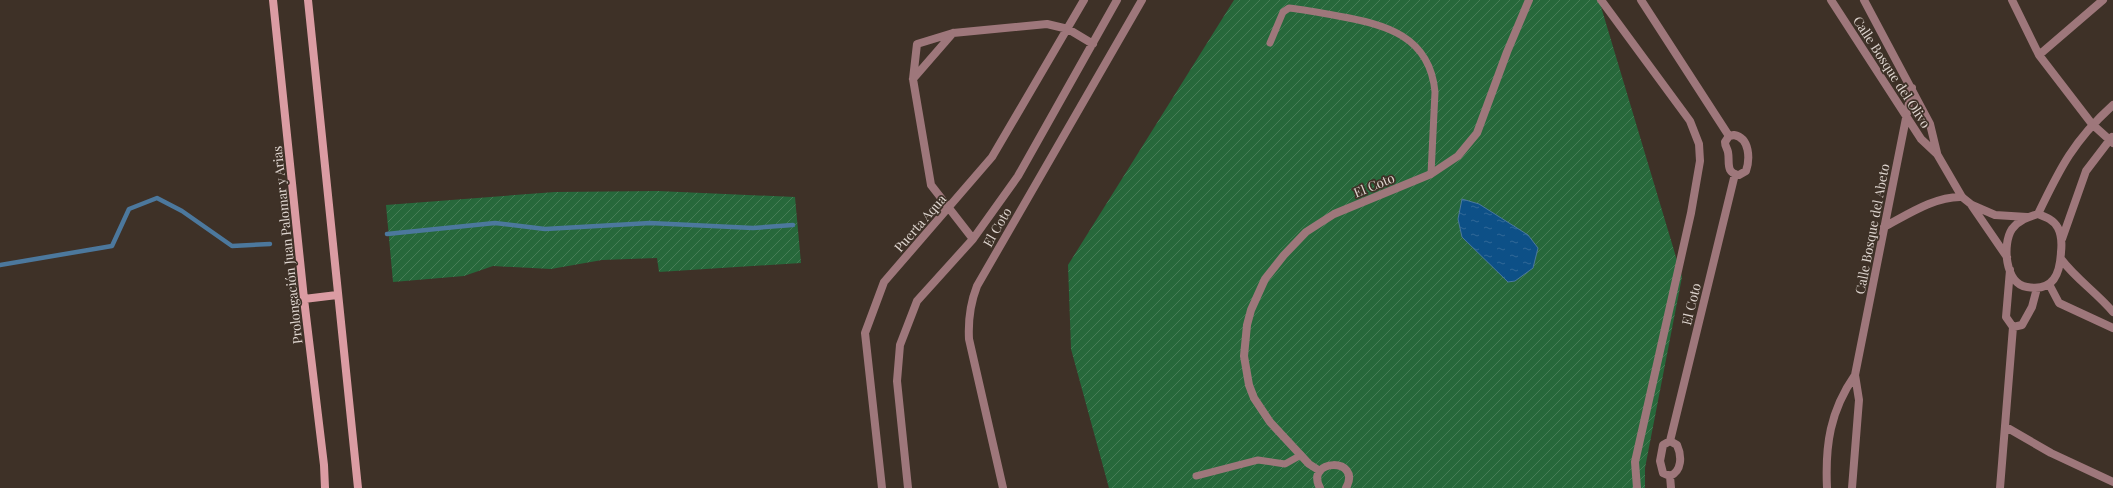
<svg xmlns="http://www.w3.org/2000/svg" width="2113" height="488" font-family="'Playfair Display',serif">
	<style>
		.garden { fill: url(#garden-furrows) }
		.water { fill: url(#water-ripples); stroke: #4c789d }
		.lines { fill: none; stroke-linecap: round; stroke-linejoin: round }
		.stream { stroke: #4c789d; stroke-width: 4.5 }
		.service { stroke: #9e777b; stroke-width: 7 }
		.minor { stroke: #9e777b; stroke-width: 8 }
		.secondary { stroke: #db9ca3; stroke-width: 8 }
		.labels { text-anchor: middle; stroke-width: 3.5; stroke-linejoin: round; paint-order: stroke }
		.street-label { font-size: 13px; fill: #e0d7d1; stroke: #3e3127 }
	</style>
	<defs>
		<pattern id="garden-furrows" width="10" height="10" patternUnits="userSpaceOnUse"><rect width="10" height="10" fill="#27683b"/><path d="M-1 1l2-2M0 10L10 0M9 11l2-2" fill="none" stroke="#467d56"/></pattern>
		<pattern id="water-ripples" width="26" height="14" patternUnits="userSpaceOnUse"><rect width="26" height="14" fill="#0d5087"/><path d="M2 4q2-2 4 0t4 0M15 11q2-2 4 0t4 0" fill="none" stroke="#306897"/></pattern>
	</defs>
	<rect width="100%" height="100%" fill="#3e3127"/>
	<path class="garden" d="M 1234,0 L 1599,0 L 1682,277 L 1645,468 L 1645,488 L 1109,488 L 1071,349 L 1068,265 Z
		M 658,191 L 795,197 L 801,263 L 659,272 L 657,258 L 602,260 L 551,269 L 493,266 L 464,276 L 393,282 L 386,205 L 555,192 Z"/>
	<path class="water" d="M 1462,199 L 1479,204 L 1528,235 L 1538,248 L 1533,268 L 1515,281 L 1508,282 L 1462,237 L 1458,219 Z"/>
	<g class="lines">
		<path class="stream" d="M 387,234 L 495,223 L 545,229 L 650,223 L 753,228 L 793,225
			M 0,265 L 112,246 L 129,209 L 157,198 L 182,211 L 232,246 L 270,244"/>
		<path class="service" d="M 1270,43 L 1283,12 L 1289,8 C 1306,10 1322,13 1338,16 C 1385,24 1430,36 1435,92 L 1431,174
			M 1196,476 L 1258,460 L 1285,464 L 1301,455"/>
		<path class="minor" d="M 1601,0 L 1690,121 L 1699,144 L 1700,161 L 1691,213 L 1635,462 L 1637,488
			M 1641,0 L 1729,136
			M 1831,0 L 1921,139 L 1937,154 L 1962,197 L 1972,205 L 1995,215 L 2027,217
			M 1864,0 L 1930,124 L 1937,153
			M 2012,0 L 2039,55 L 2092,124 L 2113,143
			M 2039,55 L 2103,0
			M 913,79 L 953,33
			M 1734,135 C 1750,138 1750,159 1746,171 L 1739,175 C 1725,173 1730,162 1728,152 C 1727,148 1725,146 1725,142 L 1729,136 Z
			M 1972,206 L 2007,257
			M 2038,214 C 2046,217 2054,220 2058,228 C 2062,236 2062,243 2061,252 C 2060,273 2054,292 2027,287 C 2005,284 2002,244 2012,229 C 2019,220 2028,217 2038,214 Z
			M 2038,214 C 2060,168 2074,140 2113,105
			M 1884,227 C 1907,215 1935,196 1962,197
			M 973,239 L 931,185 L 913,79 L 917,44 L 953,33 L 1047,24 L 1068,29 L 1093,44
			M 2062,239 L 2086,171 L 2112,137
			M 2061,259 C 2076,279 2097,293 2113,312
			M 2049,284 L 2059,303 L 2113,328
			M 2013,327 L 2022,325 L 2032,307 L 2037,288
			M 2006,427 L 2051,453 L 2113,482
			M 1670,441 L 1735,174
			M 1670,441 L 1677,445 C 1682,456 1682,471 1670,476 L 1663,473 L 1660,461 L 1663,445 Z
			M 1320,471 L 1309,464 L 1270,422 L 1254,398 L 1249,385 L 1244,356 L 1247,325 L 1251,310 L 1265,279 L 1284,255 L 1306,232 L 1334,214 L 1431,174 L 1458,156 L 1477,133 L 1507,52 L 1529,0
			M 1670,476 L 1671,488
			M 882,488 L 865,333 L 884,282 L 992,157 L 1084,0
			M 908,488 L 897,381 L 900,345 L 917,301 L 973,239 L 1018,176 L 1117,0
			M 1003,488 L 969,339 C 968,320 970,304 977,286 L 1142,0
			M 1320,488 C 1304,458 1363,457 1346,488
			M 1827,488 C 1825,445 1830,411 1855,375
			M 1852,488 L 1859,400 L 1855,375 L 1912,88
			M 2000,488 L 2013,327 L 2006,317 L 2010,270"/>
		<path class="secondary" d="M 273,0 L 304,299 L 324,465 L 325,488
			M 308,0 L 358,488
			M 304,299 L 337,295"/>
	</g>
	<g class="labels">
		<g class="street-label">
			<text transform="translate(1892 72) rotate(57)" y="5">Calle Bosque del Olivo</text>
			<text transform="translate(1374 185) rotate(-22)" y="5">El Coto</text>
			<text transform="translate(920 223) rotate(-49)" y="5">Puerta Aqua</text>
			<text transform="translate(997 227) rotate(-60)" y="5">El Coto</text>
			<text transform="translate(1872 229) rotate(-79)" y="5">Calle Bosque del Abeto</text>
			<text transform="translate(287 245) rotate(-96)" y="5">Prolongación Juan Palomar y Arias</text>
			<text transform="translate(1691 304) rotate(-76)" y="5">El Coto</text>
		</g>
	</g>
</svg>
